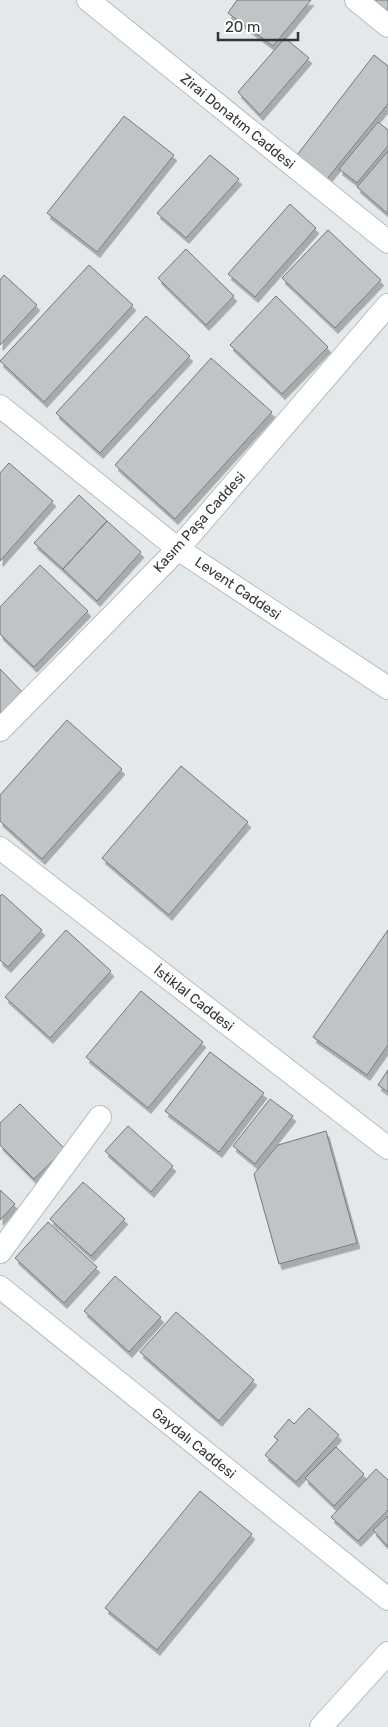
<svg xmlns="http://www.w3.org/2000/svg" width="388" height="1727" font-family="Rubik,sans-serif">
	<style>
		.building { fill: #bfc4c6; stroke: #73787a; filter: url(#shadow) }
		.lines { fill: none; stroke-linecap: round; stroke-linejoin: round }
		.street-casing { stroke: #b7bdbe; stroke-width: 24 }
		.street { stroke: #fff; stroke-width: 22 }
		.labels { text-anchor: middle; stroke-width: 4.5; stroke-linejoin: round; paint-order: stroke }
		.street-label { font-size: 14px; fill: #323535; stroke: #fff }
	</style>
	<defs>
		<filter id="shadow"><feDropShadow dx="3" dy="5.5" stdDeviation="0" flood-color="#0004"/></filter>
	</defs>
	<rect width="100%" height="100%" fill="#e3e9ea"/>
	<path class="building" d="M 237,0 L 311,0 L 273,46 L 228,13 Z
		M 374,0 L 388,0 L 388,11 Z
		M 285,38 L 309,58 L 260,115 L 238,92 Z
		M 374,55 L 388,66 L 388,104 L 322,185 L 294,159 Z
		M 124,116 L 174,155 L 97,252 L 47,213 Z
		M 378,122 L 388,130 L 388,146 L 357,183 L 339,169 Z
		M 388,151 L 388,214 L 357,187 Z
		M 210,155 L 239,179 L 186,238 L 157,213 Z
		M 290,204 L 316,228 L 255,297 L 228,274 Z
		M 328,230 L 381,280 L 335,328 L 282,278 Z
		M 186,249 L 234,296 L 206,325 L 158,278 Z
		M 89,265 L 133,305 L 44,402 L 0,361 Z
		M 4,275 L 37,305 L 0,345 L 0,280 Z
		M 276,296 L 328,347 L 282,394 L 230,345 Z
		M 146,316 L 190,356 L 100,453 L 56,413 Z
		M 211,358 L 272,412 L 175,519 L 115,465 Z
		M 9,463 L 53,501 L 0,561 L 0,473 Z
		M 79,495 L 107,521 L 63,569 L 34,543 Z
		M 107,521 L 141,552 L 97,601 L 63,569 Z
		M 40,565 L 88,611 L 34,667 L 0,634 L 0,607 Z
		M 0,669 L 26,696 L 0,720 Z
		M 67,720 L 122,769 L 42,859 L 0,821 L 0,795 Z
		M 181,766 L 248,822 L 169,915 L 102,858 Z
		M 2,894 L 42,930 L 8,967 L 0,960 L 0,896 Z
		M 66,930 L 111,971 L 50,1038 L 5,997 Z
		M 388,930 L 388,1045 L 367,1075 L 313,1037 Z
		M 141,991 L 203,1042 L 148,1108 L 86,1057 Z
		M 210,1052 L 264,1093 L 219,1152 L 165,1111 Z
		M 388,1070 L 388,1092 L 378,1085 Z
		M 270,1099 L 293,1116 L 255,1164 L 233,1146 Z
		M 20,1104 L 65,1149 L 34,1179 L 0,1145 L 0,1123 Z
		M 128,1126 L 173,1166 L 151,1192 L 105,1151 Z
		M 326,1131 L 357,1243 L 279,1264 L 254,1174 L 278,1145 Z
		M 83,1182 L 125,1219 L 91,1256 L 50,1219 Z
		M 0,1190 L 15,1204 L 0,1220 Z
		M 48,1222 L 97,1267 L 64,1303 L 15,1258 Z
		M 115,1276 L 161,1317 L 129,1352 L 84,1311 Z
		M 176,1312 L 254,1380 L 219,1421 L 140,1352 Z
		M 309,1408 L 339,1435 L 296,1482 L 265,1455 L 278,1440 L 274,1437 L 289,1419 L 294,1424 Z
		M 336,1447 L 364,1474 L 334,1506 L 305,1478 Z
		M 376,1469 L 388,1480 L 388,1510 L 358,1541 L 331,1517 Z
		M 200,1491 L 252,1534 L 157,1650 L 105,1608 Z
		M 388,1516 L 388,1547 L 373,1530 Z"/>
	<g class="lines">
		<g class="street-casing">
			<path id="street" d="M 88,0 L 388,242
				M 356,0 L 388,26
				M 0,406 L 178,549 L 388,688
				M 0,730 L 178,549 L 388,305
				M 0,848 L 388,1148
				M 0,1252 L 100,1117
				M 0,1287 L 388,1599
				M 321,1727 L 388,1653"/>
		</g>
		<use href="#street" class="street"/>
	</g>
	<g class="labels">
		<g class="street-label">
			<text transform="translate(238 121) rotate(39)" y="5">Zirai Donatım Caddesi</text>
			<text transform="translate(199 522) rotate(-48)" y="5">Kasım Paşa Caddesi</text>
			<text transform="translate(238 588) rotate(34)" y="5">Levent Caddesi</text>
			<text transform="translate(194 998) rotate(38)" y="5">İstiklal Caddesi</text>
			<text transform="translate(194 1443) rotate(39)" y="5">Gaydalı Caddesi</text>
		</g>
	</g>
	<path d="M218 32v8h80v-8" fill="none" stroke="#323535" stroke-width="2.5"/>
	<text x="225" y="32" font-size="15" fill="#323535" stroke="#ffffff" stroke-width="4" paint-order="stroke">20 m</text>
</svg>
